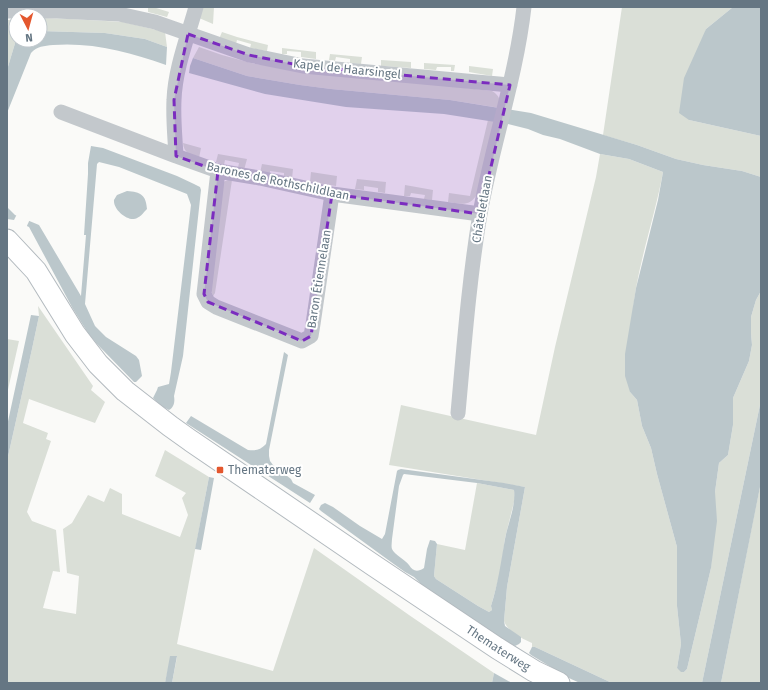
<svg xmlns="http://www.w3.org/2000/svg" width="768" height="690" font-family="'Fira Sans',sans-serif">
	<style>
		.green { fill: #dadfd7 }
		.water { fill: #bbc7cb; fill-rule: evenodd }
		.pier { fill: #fafaf8 }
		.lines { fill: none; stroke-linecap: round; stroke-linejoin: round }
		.secondary-casing { stroke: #b3babf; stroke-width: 23 }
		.street { stroke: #c3c8cc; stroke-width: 15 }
		.secondary { stroke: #fff; stroke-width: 21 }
		.marked { fill: #7b2cbf; fill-opacity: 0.2; stroke: #7b2cbf; stroke-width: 3; stroke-dasharray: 8 5; stroke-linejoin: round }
		.poi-dot { fill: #e4572e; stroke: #fff; stroke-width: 1.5 }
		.labels { text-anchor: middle; stroke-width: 4; stroke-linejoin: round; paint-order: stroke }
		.street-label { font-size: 12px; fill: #657683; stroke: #fff }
		.poi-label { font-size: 12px; fill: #657683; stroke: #fff; text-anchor: start }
	</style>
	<rect width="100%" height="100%" fill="#fafaf8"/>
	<path class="green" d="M 146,7 L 153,7 L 169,12 L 167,17 L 148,12 L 148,8 Z
		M 201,7 L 214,7 L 213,24 L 199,18 Z
		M 622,7 L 733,7 L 706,29 L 689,120 L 761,136 L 761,177 L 742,171 L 703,165 L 676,159 L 637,145 L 603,135 Z
		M 40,18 L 70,19 L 123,22 L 165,32 L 167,47 L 145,39 L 105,33 L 40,31 Z
		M 16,19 L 16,40 L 7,70 L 7,23 L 8,20 Z
		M 222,32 L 237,37 L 268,45 L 267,51 L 250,48 L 251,44 L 237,40 L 236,44 L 219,39 Z
		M 199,47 L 222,55 L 255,64 L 492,91 C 499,95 501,100 500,108 L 450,100 L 331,89 L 300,85 L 247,76 L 193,58 Z
		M 282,48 L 316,52 L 316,59 L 301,57 L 301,52 L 287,51 L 287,54 L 282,54 Z
		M 330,54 L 362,57 L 361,64 L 350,63 L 350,59 L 336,57 L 335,61 L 329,60 Z
		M 381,60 L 411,62 L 411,68 L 381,66 Z
		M 424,63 L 455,65 L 454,71 L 451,71 L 451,67 L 437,67 L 436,70 L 424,69 Z
		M 469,66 L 493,69 L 492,76 L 469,72 Z
		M 488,120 L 496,122 L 477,194 C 470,207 461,204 448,202 L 449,193 L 470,196 Z
		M 183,143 L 201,148 L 199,158 C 190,155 184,153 183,143 Z
		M 218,154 L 247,159 L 244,170 L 238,168 L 239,163 L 225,160 L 224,165 L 216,162 Z
		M 600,154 L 629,159 L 663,172 C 656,211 643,249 636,288 C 630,321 631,358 630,392 L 637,400 L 642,426 L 651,448 L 657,474 L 677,547 L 677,606 L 681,644 L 677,668 L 684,672 L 687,669 L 711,568 L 715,492 L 719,463 L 728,455 L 733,425 L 733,398 L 749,361 L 752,345 L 751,333 L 751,317 L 756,300 L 761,291 L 761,400 L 702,683 L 612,683 L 535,647 L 532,647 L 532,643 C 523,639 507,631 504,621 L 507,587 L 525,487 L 389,465 L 401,405 L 536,435 L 555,347 L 596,177 Z
		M 262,164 L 293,169 L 292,179 L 284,178 L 284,173 L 270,171 L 270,175 L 260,173 Z
		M 311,172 L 337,176 L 336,186 L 310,182 Z
		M 357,179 L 386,182 L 385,193 L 378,192 L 378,188 L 364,186 L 364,190 L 355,189 Z
		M 228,180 L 232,180 L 215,293 L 213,296 L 208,282 L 223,182 Z
		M 405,185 L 433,190 L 432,200 L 424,199 L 425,195 L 411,193 L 410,196 L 404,196 Z
		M 38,306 L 93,386 L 91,390 L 105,402 L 95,423 L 29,399 L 23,423 L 48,433 L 46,439 L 51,441 L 27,512 L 32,521 L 56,530 L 60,572 L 53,571 L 43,608 L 76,614 L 79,576 L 67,573 L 63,529 L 72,523 L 88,495 L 104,502 L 110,488 L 122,494 L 122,514 L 180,537 L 188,515 L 182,498 L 186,493 L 155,476 L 165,450 L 209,477 C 198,533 188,589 177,644 L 273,671 L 314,548 L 409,615 L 494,673 L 492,683 L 172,683 L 177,657 L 171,656 L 165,683 L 7,683 L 7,461 L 32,349 L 39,316 Z
		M 7,339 L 19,341 L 7,394 Z
		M 761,482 L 761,683 L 721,683 L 756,506 Z
		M 477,483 L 514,490 L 515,498 L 505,538 L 501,570 L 491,606 L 492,610 L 489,612 L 478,606 L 436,579 L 434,576 L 437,544 L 465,550 Z"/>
	<path class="water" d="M 733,7 L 761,7 L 761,136 L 689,120 L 679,113 L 684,78 L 706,29 Z
		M 40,31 L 105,33 L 145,39 L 167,47 L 166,65 C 129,52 92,42 53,45 C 44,46 37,46 31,53 L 7,113 L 7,70 L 16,40 L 40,40 Z
		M 193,58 L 247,76 L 300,85 L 331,89 L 450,100 L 531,113 L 637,145 L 676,159 L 703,165 L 742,171 L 761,177 L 761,291 L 756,300 L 751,317 L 751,333 L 752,345 L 749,361 L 733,398 L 733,425 L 728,455 L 719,463 L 715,492 L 717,521 L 711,568 L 687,669 L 684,672 L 681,672 L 677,668 L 681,644 L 677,606 L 677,547 L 657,474 L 651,448 L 642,426 L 637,400 L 630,392 L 625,376 L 625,354 L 636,288 L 658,200 L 663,172 L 629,159 L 600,154 L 560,139 L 543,135 L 528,129 L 508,124 L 444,114 L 346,107 L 265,94 L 189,73 L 190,66 Z
		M 91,146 L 103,148 L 177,176 L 194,184 L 200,187 L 201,190 L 183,356 L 174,396 C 175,402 174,407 169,410 L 161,406 L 153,398 L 157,390 L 158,387 L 169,384 L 171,372 L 191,205 L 187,194 L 119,167 L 99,162 L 97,164 L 85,304 L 95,326 L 106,337 L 136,356 L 139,360 L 142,376 L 136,382 L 134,382 L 97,344 L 88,333 L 73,309 L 29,227 L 14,220 L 7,219 L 7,207 L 15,215 L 39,225 L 81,296 L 86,235 L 84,235 L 88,174 L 88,163 Z
		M 127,191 C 141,192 146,195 147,209 C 143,213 140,218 134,219 C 126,220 113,209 114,200 C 114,200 117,195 117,195 Z
		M 31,315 L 39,316 L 32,349 L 7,461 L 7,426 Z
		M 284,352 L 288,355 L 269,450 L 269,456 L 270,461 L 273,465 L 291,479 L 293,483 L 315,495 L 310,503 L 186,423 L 191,416 L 248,450 C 256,451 260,450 266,444 Z
		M 761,400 L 761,482 L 721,683 L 702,683 Z
		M 401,469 L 504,483 L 525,487 L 507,587 L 504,621 L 505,626 L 521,637 L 521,642 L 519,644 L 515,646 L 507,642 L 468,617 L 422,585 L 414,577 L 405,572 L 391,562 L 321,511 L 319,509 L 321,505 L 325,503 L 333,507 L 360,526 L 382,539 L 385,534 L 397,471 L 398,470 ZM 404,474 L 477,483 L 514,490 C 516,506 508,523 505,539 C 501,562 498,584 491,606 L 492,610 L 489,612 L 478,606 L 436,579 L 434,576 L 437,544 L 435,541 L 430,540 L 427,549 L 424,568 C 418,572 413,572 409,565 C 405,560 394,554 392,549 C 391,546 392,542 392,539 L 399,486 L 403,475 Z
		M 209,477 L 214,478 L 201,550 L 195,549 Z
		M 532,647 L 535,647 L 612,683 L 580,683 L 571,679 L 531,655 L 529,653 Z
		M 170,656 L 177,656 L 172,683 L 165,683 Z
		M 494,673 L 512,683 L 492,683 Z"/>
	<path class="pier" d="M 17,214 L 30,219 L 26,228 L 13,222 Z"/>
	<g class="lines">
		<g class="secondary-casing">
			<g id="secondary">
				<path id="s1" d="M 7,240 L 36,271 L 75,334 L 98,364 L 125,391 L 170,426 L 191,441 L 373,565 L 497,648 L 534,671 L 559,683"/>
			</g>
		</g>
		<path class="street" d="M 7,11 L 57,11 L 119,14 L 155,22 L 249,55 L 303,66 L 510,85
			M 61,112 L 176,156 L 218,171 L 260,178 L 332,194 L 480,214
			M 176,156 C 175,137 173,118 174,100 C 175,69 188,36 196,7
			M 218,171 L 204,294 L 208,302 L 216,307 L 302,341 L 311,336 L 313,324 L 332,194
			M 458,413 C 464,347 469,280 480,214 C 492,145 516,78 524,7"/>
		<use href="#secondary" class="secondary"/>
	</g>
	<path class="marked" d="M 188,34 L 249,55 L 303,66 L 510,85 L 480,214 L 332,194 L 311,336 L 302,341 L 208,302 L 204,294 L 218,171 L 176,156 L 174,100 Z"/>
	<rect class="poi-dot" x="216" y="466" width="8" height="8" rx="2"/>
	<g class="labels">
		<g class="street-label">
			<text transform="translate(347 69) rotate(6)" y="4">Kapel de Haarsingel</text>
			<text transform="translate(278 181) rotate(12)" y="4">Barones de Rothschildlaan</text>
			<text transform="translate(482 209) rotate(-80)" y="4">Châteletlaan</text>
			<text transform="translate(319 279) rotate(-81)" y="4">Baron Étiennelaan</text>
			<text dy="4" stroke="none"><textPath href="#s1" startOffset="646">Thematerweg</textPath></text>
		</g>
		<g class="poi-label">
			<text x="228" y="474">Thematerweg</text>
		</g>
	</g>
	<rect width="768" height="690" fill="none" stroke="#657683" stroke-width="16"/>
	<g transform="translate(28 28) rotate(174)"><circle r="19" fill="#ffffff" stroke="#c1c8cd"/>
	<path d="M0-3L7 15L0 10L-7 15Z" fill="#e4572e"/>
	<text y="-6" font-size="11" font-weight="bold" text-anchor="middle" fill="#657683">N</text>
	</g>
</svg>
